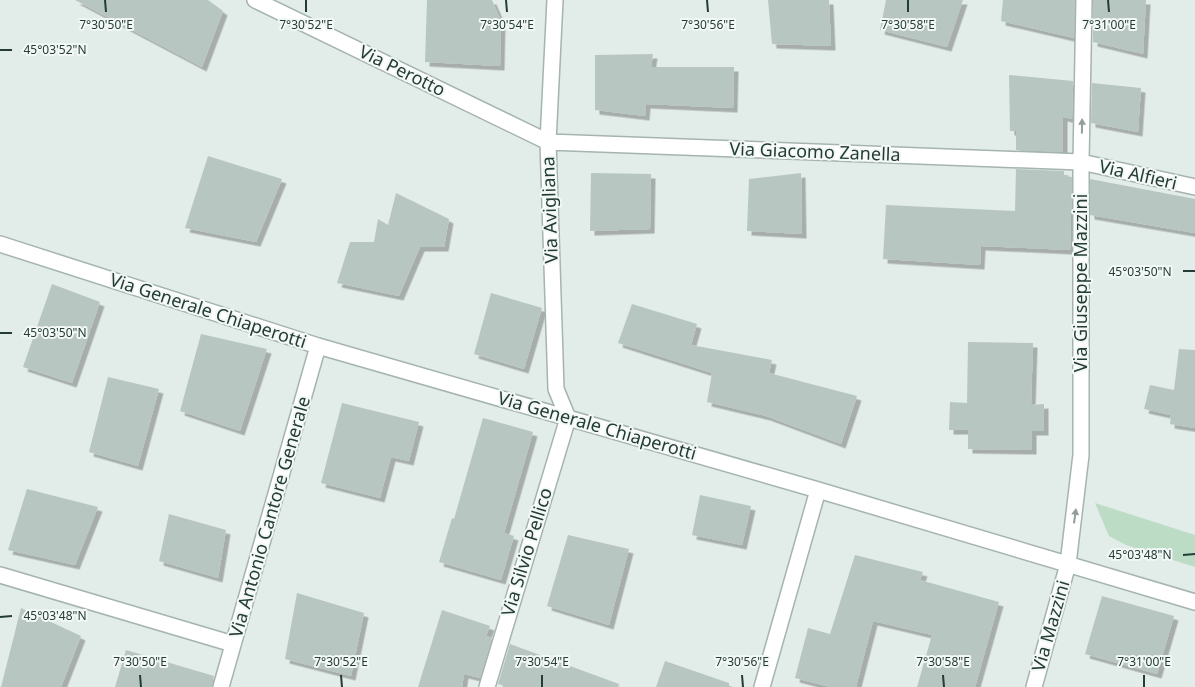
<svg xmlns="http://www.w3.org/2000/svg" width="1195" height="687" font-family="'Noto Sans',sans-serif">
	<style>
		.green { fill: #bcdcc6 }
		.building { fill: #b8c6c1; filter: url(#shadow) }
		.lines { fill: none; stroke-linecap: round; stroke-linejoin: round }
		.street-casing { stroke: #a5b4af; stroke-width: 18 }
		.street { stroke: #fff; stroke-width: 15 }
		.oneway { fill: #919e9a }
		.ticks { fill: none; stroke: #233c36; stroke-width: 2 }
		.labels { text-anchor: middle; stroke-width: 4; stroke-linejoin: round; paint-order: stroke }
		.street-label { font-size: 18px; fill: #233c36; stroke: #f3f8f6 }
		.ticks-label { font-size: 12px; text-anchor: middle; fill: #233c36; stroke: #f3f8f6; stroke-width: 4; stroke-linejoin: round; paint-order: stroke }
	</style>
	<defs>
		<filter id="shadow"><feDropShadow dx="4.5" dy="4.5" stdDeviation="0" flood-color="#0004"/></filter>
	</defs>
	<rect width="100%" height="100%" fill="#e2ece8"/>
	<path class="green" d="M 1095,503 L 1195,535 L 1195,567 L 1126,545 L 1109,536 Z"/>
	<path class="building" d="M 75,0 L 208,0 L 223,11 L 202,67 Z
		M 427,0 L 492,0 L 501,21 L 500,66 L 425,62 Z
		M 768,0 L 829,0 L 831,46 L 772,44 Z
		M 886,0 L 963,0 L 947,47 L 880,30 Z
		M 1003,0 L 1075,0 L 1074,38 L 1001,21 Z
		M 1093,0 L 1146,0 L 1143,54 L 1093,42 Z
		M 653,54 L 651,67 L 734,67 L 733,108 L 646,104 L 645,116 L 595,110 L 595,55 Z
		M 1009,75 L 1073,81 L 1072,119 L 1063,117 L 1063,152 L 1016,150 L 1016,131 L 1010,131 Z
		M 1092,83 L 1141,88 L 1138,132 L 1091,123 Z
		M 208,156 L 282,179 L 256,242 L 185,228 Z
		M 1016,169 L 1064,171 L 1064,176 L 1072,177 L 1070,250 L 981,246 L 980,265 L 883,259 L 886,205 L 1015,211 Z
		M 591,173 L 651,174 L 650,229 L 590,231 Z
		M 801,173 L 802,234 L 747,231 L 749,179 Z
		M 1090,179 L 1195,199 L 1195,233 L 1090,215 Z
		M 396,193 L 449,219 L 444,247 L 420,247 L 399,296 L 337,283 L 350,242 L 374,242 L 378,219 L 388,225 Z
		M 52,284 L 100,302 L 72,383 L 23,367 Z
		M 491,293 L 542,308 L 524,369 L 474,354 Z
		M 632,304 L 697,324 L 691,345 L 772,360 L 769,373 L 857,396 L 841,444 L 766,416 L 707,402 L 712,373 L 618,343 Z
		M 201,334 L 267,349 L 240,431 L 180,411 Z
		M 968,342 L 1033,343 L 1031,405 L 1044,404 L 1044,431 L 1032,431 L 1032,450 L 968,449 L 968,430 L 949,430 L 950,402 L 967,403 Z
		M 1179,349 L 1195,350 L 1195,428 L 1170,424 L 1171,415 L 1144,409 L 1150,385 L 1174,390 Z
		M 108,377 L 159,389 L 138,466 L 89,452 Z
		M 342,403 L 419,422 L 409,461 L 391,457 L 380,498 L 321,483 Z
		M 483,418 L 533,432 L 504,533 L 514,536 L 501,580 L 439,562 L 452,518 L 454,519 Z
		M 27,489 L 98,507 L 75,565 L 8,550 Z
		M 700,495 L 751,506 L 742,545 L 692,535 Z
		M 169,514 L 226,530 L 218,578 L 159,561 Z
		M 568,535 L 629,549 L 609,625 L 547,606 Z
		M 855,555 L 923,572 L 920,580 L 999,602 L 975,687 L 917,687 L 932,635 L 873,621 L 856,687 L 830,687 L 795,678 L 808,628 L 830,634 Z
		M 297,593 L 364,613 L 351,676 L 285,659 Z
		M 1102,596 L 1174,616 L 1157,674 L 1085,654 Z
		M 21,608 L 81,636 L 61,687 L 1,687 Z
		M 442,610 L 490,626 L 486,636 L 492,638 L 480,678 L 464,674 L 462,687 L 418,687 Z
		M 510,644 L 619,684 L 618,687 L 507,687 L 498,684 Z
		M 126,650 L 214,676 L 212,687 L 115,687 Z
		M 665,661 L 729,683 L 729,687 L 656,687 Z"/>
	<g class="lines">
		<g class="street-casing">
			<path id="street" d="M 255,0 L 548,142 L 1081,162 L 1195,187
				M 555,0 L 548,142 L 556,389 L 568,418
				M 0,244 L 318,346 L 818,490 L 1195,602
				M 0,575 L 233,644
				M 221,687 L 318,346
				M 487,687 L 568,418
				M 762,687 L 818,490
				M 1034,687 L 1068,564 L 1081,455 L 1081,162 L 1084,0"/>
		</g>
		<use href="#street" class="street"/>
	</g>
	<defs><path id="oneway-solid" d="M-6-.8H1V-3.2L6.5 0L1 3.2V.8H-6Z" transform="scale(1.25)"/></defs>
	<g class="oneway">
		<use href="#oneway-solid" transform="translate(1082 126) rotate(-89)"/>
		<use href="#oneway-solid" transform="translate(1075 516) rotate(-82)"/>
	</g>
	<path class="ticks" d="M 105,0 L 106,12M 306,0 L 306,12M 506,0 L 507,12M 707,0 L 708,12M 908,0 L 908,12M 1108,0 L 1109,12M 0,50 L 12,50M 1183,271 L 1195,271M 0,333 L 12,333M 1183,555 L 1195,554M 0,617 L 12,616M 140,675 L 141,687M 341,675 L 342,687M 542,675 L 542,687M 742,675 L 743,687M 943,675 L 944,687M 1144,675 L 1144,687"/>
	<g class="labels">
		<g class="street-label">
			<text transform="translate(402 71) rotate(26)" y="6">Via Perotto</text>
			<text transform="translate(815 152) rotate(2)" y="6">Via Giacomo Zanella</text>
			<text transform="translate(1138 175) rotate(13)" y="6">Via Alfieri</text>
			<text transform="translate(550 210) rotate(-92)" y="6">Via Avigliana</text>
			<text transform="translate(1081 283) rotate(-90)" y="6">Via Giuseppe Mazzini</text>
			<text transform="translate(208 311) rotate(18)" y="6">Via Generale Chiaperotti</text>
			<text transform="translate(597 426) rotate(16)" y="6">Via Generale Chiaperotti</text>
			<text transform="translate(270 517) rotate(-74)" y="6">Via Antonio Cantore Generale</text>
			<text transform="translate(527 552) rotate(-73)" y="6">Via Silvio Pellico</text>
			<text transform="translate(1051 626) rotate(-74)" y="6">Via Mazzini</text>
		</g>
	</g>
	<g class="ticks-label">
		<text x="106" y="29">7°30'50"E</text>
		<text x="306" y="29">7°30'52"E</text>
		<text x="507" y="29">7°30'54"E</text>
		<text x="708" y="29">7°30'56"E</text>
		<text x="908" y="29">7°30'58"E</text>
		<text x="1109" y="29">7°31'00"E</text>
		<text x="55" y="54">45°03'52"N</text>
		<text x="1140" y="276">45°03'50"N</text>
		<text x="55" y="337">45°03'50"N</text>
		<text x="1140" y="559">45°03'48"N</text>
		<text x="55" y="620">45°03'48"N</text>
		<text x="140" y="666">7°30'50"E</text>
		<text x="341" y="666">7°30'52"E</text>
		<text x="542" y="666">7°30'54"E</text>
		<text x="742" y="666">7°30'56"E</text>
		<text x="943" y="666">7°30'58"E</text>
		<text x="1144" y="666">7°31'00"E</text>
	</g>
</svg>
